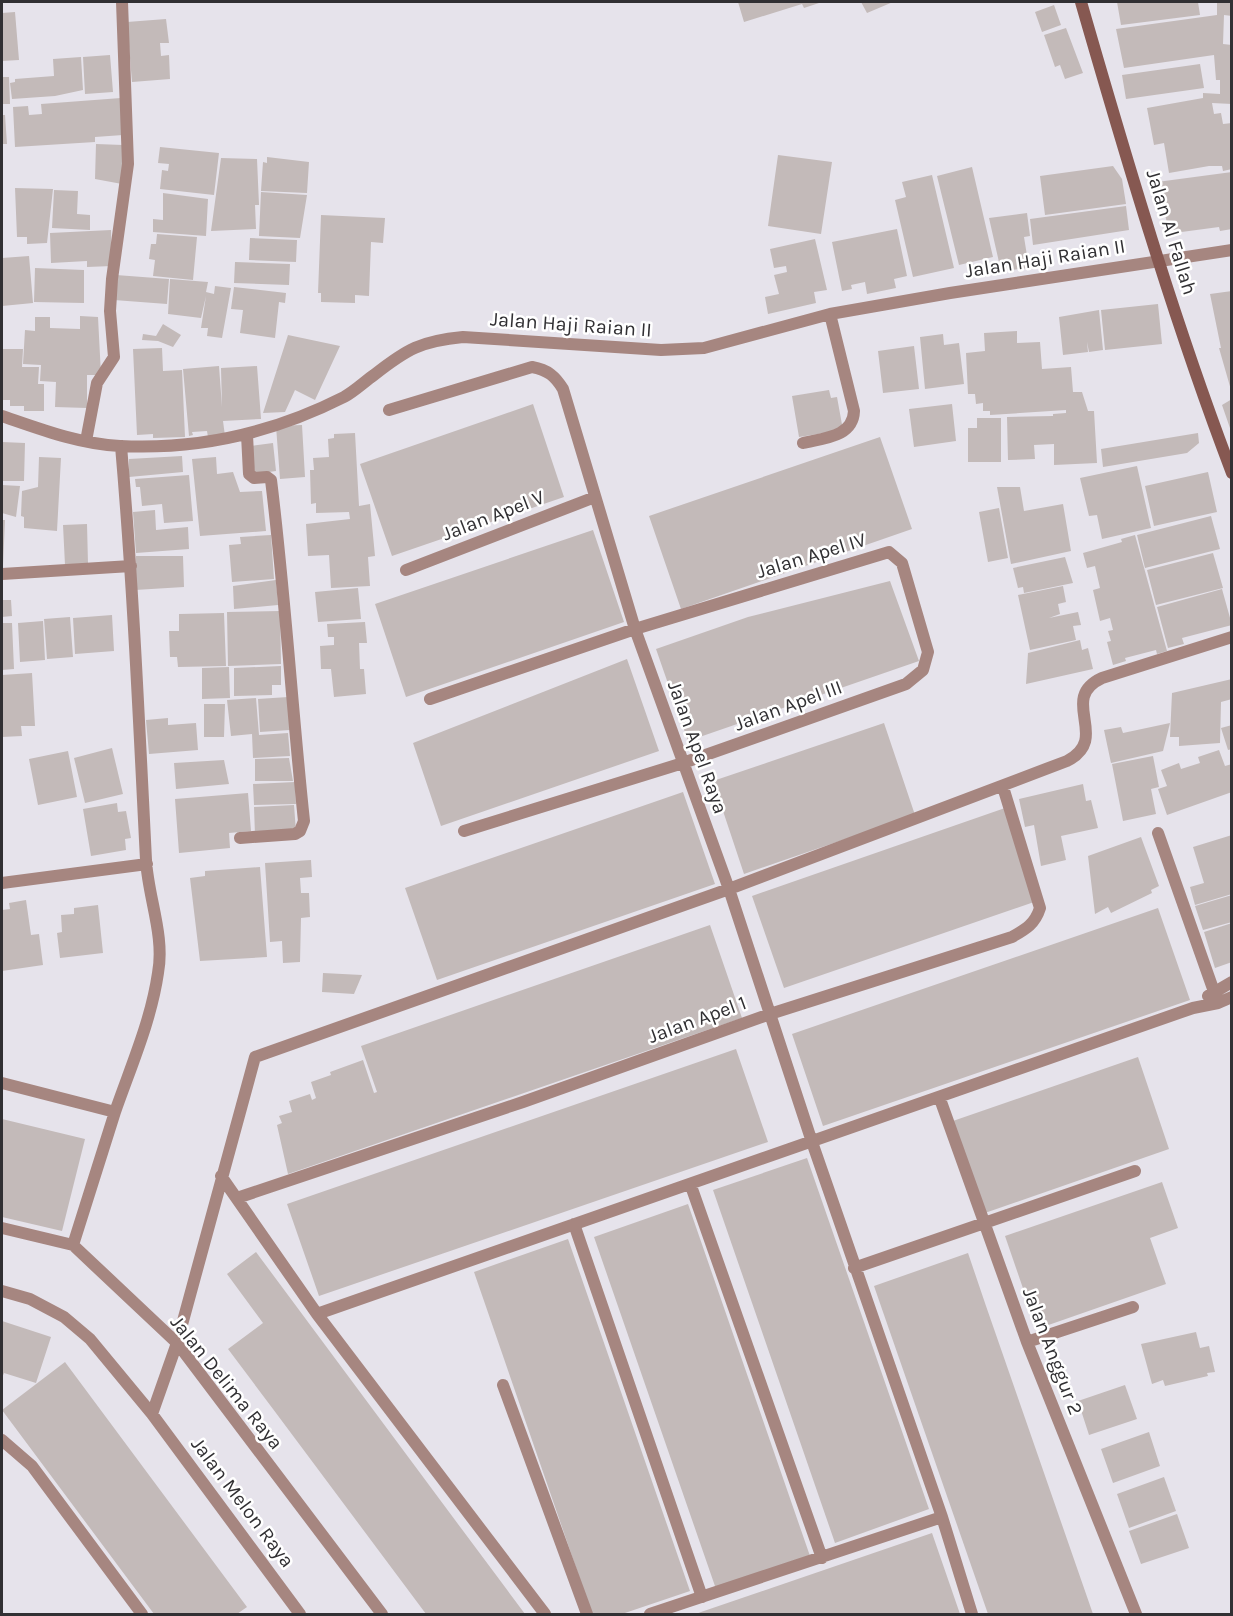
<svg xmlns="http://www.w3.org/2000/svg" width="1233" height="1616" font-family="Karla,sans-serif">
	<style>
		.building { fill: #c3bab9 }
		.lines { fill: none; stroke-linecap: round; stroke-linejoin: round }
		.street { stroke: #a68680; stroke-width: 12 }
		.secondary { stroke: #865851; stroke-width: 12 }
		.labels { text-anchor: middle; stroke-width: 5; stroke-linejoin: round; paint-order: stroke }
		.street-label { font-size: 20px; fill: #313033; stroke: #fff }
	</style>
	<rect width="100%" height="100%" fill="#e6e3eb"/>
	<path class="building" d="M 738,2 L 822,2 L 804,8 L 802,4 L 744,22 Z
		M 861,2 L 893,2 L 867,13 Z
		M 1117,2 L 1198,2 L 1200,15 L 1121,25 Z
		M 1217,2 L 1232,2 L 1232,16 L 1224,15 L 1223,44 L 1232,45 L 1232,104 L 1212,103 L 1214,114 L 1221,113 L 1223,124 L 1232,123 L 1232,169 L 1223,171 L 1222,166 L 1209,166 L 1169,173 L 1164,143 L 1154,145 L 1147,108 L 1203,98 L 1203,93 L 1220,94 L 1220,80 L 1216,80 L 1214,55 L 1124,68 L 1116,29 L 1217,15 Z
		M 1054,5 L 1061,25 L 1042,32 L 1035,12 Z
		M 15,12 L 19,60 L 2,61 L 2,13 Z
		M 166,19 L 169,43 L 160,43 L 161,56 L 169,55 L 170,79 L 132,82 L 127,22 Z
		M 1066,28 L 1083,73 L 1065,79 L 1060,65 L 1055,67 L 1044,35 Z
		M 110,55 L 113,92 L 85,94 L 83,57 Z
		M 81,57 L 83,90 L 55,96 L 12,99 L 10,83 L 15,82 L 15,79 L 54,76 L 53,59 Z
		M 1200,64 L 1204,88 L 1126,99 L 1122,75 Z
		M 2,77 L 9,77 L 10,104 L 2,104 Z
		M 121,98 L 123,135 L 95,137 L 95,142 L 15,147 L 13,107 L 28,106 L 29,115 L 42,114 L 41,104 Z
		M 2,115 L 5,115 L 7,144 L 2,144 Z
		M 96,144 L 123,145 L 122,184 L 95,179 Z
		M 160,147 L 219,153 L 214,195 L 160,189 L 162,170 L 168,171 L 169,164 L 158,163 Z
		M 778,155 L 832,162 L 821,234 L 768,226 Z
		M 267,157 L 309,162 L 307,193 L 261,191 L 263,162 L 267,163 Z
		M 221,158 L 257,159 L 259,205 L 255,205 L 256,229 L 211,231 Z
		M 1113,166 L 1122,179 L 1126,204 L 1045,215 L 1040,176 Z
		M 972,167 L 993,257 L 959,265 L 937,176 Z
		M 1232,172 L 1232,229 L 1220,231 L 1219,227 L 1174,233 L 1174,230 L 1169,231 L 1157,182 Z
		M 932,175 L 954,268 L 913,277 L 895,200 L 906,197 L 902,182 Z
		M 15,188 L 53,189 L 47,243 L 27,244 L 27,237 L 17,237 Z
		M 54,190 L 78,191 L 77,214 L 90,215 L 90,230 L 52,228 Z
		M 261,192 L 307,195 L 300,238 L 259,236 Z
		M 163,193 L 208,199 L 206,236 L 153,232 L 153,219 L 163,220 Z
		M 1126,206 L 1129,230 L 1033,245 L 1030,219 Z
		M 1027,213 L 1030,236 L 1024,237 L 1029,268 L 1001,271 L 989,218 Z
		M 321,215 L 385,218 L 383,243 L 371,242 L 369,296 L 355,295 L 355,303 L 321,302 L 321,293 L 318,293 Z
		M 897,229 L 907,276 L 894,279 L 896,288 L 867,294 L 865,282 L 851,285 L 852,289 L 842,291 L 832,242 Z
		M 111,230 L 112,266 L 87,267 L 87,261 L 51,263 L 50,233 Z
		M 157,234 L 197,237 L 193,280 L 153,276 L 155,260 L 149,259 L 151,244 L 156,244 Z
		M 250,238 L 297,240 L 296,262 L 249,260 Z
		M 815,239 L 827,290 L 814,292 L 816,303 L 768,314 L 765,297 L 779,294 L 774,275 L 787,272 L 786,266 L 774,268 L 770,249 Z
		M 29,256 L 33,303 L 2,306 L 2,258 Z
		M 235,262 L 290,264 L 289,285 L 234,283 Z
		M 35,268 L 84,270 L 84,303 L 34,302 Z
		M 116,275 L 169,279 L 167,304 L 114,300 Z
		M 170,279 L 208,282 L 206,292 L 214,294 L 215,286 L 231,288 L 222,338 L 207,336 L 208,328 L 201,328 L 206,296 L 201,318 L 168,314 Z
		M 234,287 L 286,293 L 285,303 L 279,302 L 275,338 L 240,333 L 243,310 L 231,309 Z
		M 1232,291 L 1232,390 L 1231,390 L 1219,348 L 1221,348 L 1210,294 Z
		M 1158,304 L 1162,344 L 1105,350 L 1101,310 Z
		M 1099,310 L 1103,350 L 1089,352 L 1087,342 L 1088,352 L 1063,355 L 1059,317 Z
		M 80,316 L 98,317 L 101,375 L 87,375 L 87,408 L 55,407 L 56,382 L 40,381 L 41,365 L 23,364 L 25,330 L 35,331 L 35,317 L 50,317 L 50,328 L 80,329 Z
		M 163,324 L 181,335 L 173,347 L 158,341 L 142,340 L 143,334 L 156,336 Z
		M 1017,331 L 1017,343 L 1040,342 L 1042,369 L 1071,367 L 1073,392 L 1082,392 L 1088,411 L 1094,411 L 1097,463 L 1054,465 L 1054,444 L 1034,445 L 1035,459 L 1008,460 L 1007,417 L 1053,416 L 1053,414 L 1066,413 L 1066,410 L 990,415 L 990,411 L 983,411 L 983,403 L 976,404 L 975,394 L 968,394 L 966,353 L 985,351 L 984,333 Z
		M 943,334 L 944,345 L 959,343 L 964,384 L 925,389 L 920,337 Z
		M 288,335 L 340,346 L 315,400 L 295,390 L 285,412 L 263,413 Z
		M 914,346 L 919,389 L 883,393 L 878,351 Z
		M 162,348 L 163,371 L 182,370 L 185,437 L 153,438 L 153,434 L 137,435 L 133,349 Z
		M 2,349 L 23,349 L 22,367 L 39,367 L 38,384 L 44,384 L 44,411 L 24,411 L 24,406 L 10,406 L 10,400 L 2,400 Z
		M 219,366 L 222,407 L 221,368 L 257,366 L 261,419 L 223,421 L 225,436 L 208,437 L 207,431 L 192,432 L 193,435 L 189,436 L 183,369 Z
		M 829,390 L 831,398 L 837,397 L 843,430 L 799,437 L 792,396 Z
		M 1232,399 L 1232,431 L 1231,431 L 1222,405 Z
		M 533,404 L 564,497 L 392,556 L 360,464 Z
		M 952,404 L 956,441 L 914,447 L 909,409 Z
		M 977,418 L 1001,418 L 1001,462 L 968,462 L 968,428 L 977,428 Z
		M 302,425 L 305,477 L 280,479 L 276,426 Z
		M 355,433 L 359,506 L 370,504 L 375,556 L 368,557 L 370,586 L 331,588 L 329,555 L 308,556 L 306,524 L 350,519 L 349,512 L 316,513 L 316,503 L 311,504 L 310,470 L 314,470 L 313,458 L 329,457 L 328,439 L 334,438 L 334,434 Z
		M 1198,433 L 1199,443 L 1187,453 L 1103,467 L 1101,449 Z
		M 880,437 L 912,529 L 681,609 L 649,516 Z
		M 2,442 L 25,443 L 24,481 L 2,481 Z
		M 273,443 L 276,471 L 255,474 L 251,446 Z
		M 182,456 L 183,472 L 129,477 L 129,459 Z
		M 39,457 L 61,458 L 57,531 L 24,528 L 24,517 L 21,516 L 22,491 L 38,487 Z
		M 216,457 L 217,474 L 233,472 L 240,492 L 262,491 L 266,531 L 200,536 L 192,459 Z
		M 1137,466 L 1151,528 L 1102,539 L 1097,515 L 1089,516 L 1080,478 Z
		M 1208,472 L 1217,512 L 1154,526 L 1145,486 Z
		M 189,475 L 193,521 L 164,523 L 162,504 L 142,506 L 140,487 L 136,487 L 135,479 Z
		M 2,485 L 20,486 L 16,517 L 2,513 Z
		M 997,487 L 1020,487 L 1024,511 L 1063,504 L 1071,551 L 1011,564 Z
		M 999,508 L 1008,558 L 988,562 L 979,512 Z
		M 155,510 L 156,530 L 188,527 L 189,549 L 136,553 L 133,512 Z
		M 1211,516 L 1220,549 L 1145,568 L 1137,535 Z
		M 2,520 L 5,520 L 3,566 L 2,566 Z
		M 87,524 L 88,564 L 65,565 L 63,525 Z
		M 593,530 L 624,622 L 406,697 L 375,604 Z
		M 271,535 L 274,579 L 232,582 L 229,545 L 241,544 L 240,537 Z
		M 1135,535 L 1167,651 L 1157,654 L 1156,650 L 1125,658 L 1126,661 L 1113,665 L 1107,642 L 1111,641 L 1108,631 L 1113,630 L 1110,618 L 1100,621 L 1093,590 L 1100,588 L 1095,566 L 1087,568 L 1083,553 L 1122,542 L 1121,539 Z
		M 1213,553 L 1223,588 L 1156,605 L 1147,570 Z
		M 136,556 L 183,556 L 184,587 L 135,590 Z
		M 1065,557 L 1073,583 L 1024,593 L 1023,587 L 1018,588 L 1013,568 Z
		M 276,580 L 278,605 L 234,609 L 233,586 Z
		M 890,581 L 919,661 L 688,741 L 656,649 L 748,617 Z
		M 1063,586 L 1066,602 L 1058,604 L 1060,614 L 1049,618 L 1078,612 L 1081,625 L 1073,626 L 1076,640 L 1030,650 L 1018,595 Z
		M 358,588 L 361,619 L 318,622 L 315,592 Z
		M 1222,589 L 1232,625 L 1182,638 L 1184,644 L 1168,648 L 1157,607 Z
		M 2,600 L 11,600 L 12,616 L 2,617 Z
		M 280,611 L 281,664 L 228,666 L 227,612 Z
		M 224,613 L 226,666 L 178,667 L 177,657 L 170,657 L 169,631 L 179,631 L 179,614 Z
		M 112,615 L 114,651 L 75,654 L 73,618 Z
		M 70,617 L 73,657 L 47,659 L 44,619 Z
		M 43,621 L 45,660 L 20,662 L 18,623 Z
		M 365,622 L 367,643 L 359,643 L 360,669 L 364,669 L 366,694 L 334,697 L 331,669 L 321,669 L 320,646 L 334,645 L 334,637 L 328,637 L 327,624 Z
		M 2,623 L 12,623 L 14,669 L 2,670 Z
		M 1080,640 L 1082,650 L 1088,648 L 1093,669 L 1026,684 L 1028,653 Z
		M 627,659 L 659,751 L 441,826 L 413,743 Z
		M 281,666 L 281,685 L 272,685 L 272,695 L 234,696 L 234,668 Z
		M 229,667 L 230,698 L 202,699 L 202,668 Z
		M 32,673 L 35,726 L 21,726 L 22,736 L 2,737 L 2,675 Z
		M 1232,679 L 1232,699 L 1221,702 L 1220,743 L 1179,746 L 1179,737 L 1170,737 L 1172,693 Z
		M 288,697 L 290,730 L 260,732 L 258,699 Z
		M 256,698 L 259,735 L 288,733 L 290,756 L 253,758 L 252,734 L 231,736 L 227,700 Z
		M 204,704 L 225,704 L 224,737 L 204,737 Z
		M 168,718 L 168,725 L 196,723 L 198,750 L 149,754 L 146,720 Z
		M 884,723 L 915,815 L 744,874 L 713,781 Z
		M 1170,723 L 1163,751 L 1111,763 L 1104,730 L 1121,727 L 1123,733 Z
		M 1232,725 L 1232,749 L 1228,750 L 1221,728 Z
		M 112,748 L 123,794 L 85,803 L 74,758 Z
		M 1219,750 L 1225,766 L 1232,764 L 1232,792 L 1167,815 L 1158,789 L 1167,786 L 1161,770 L 1179,763 L 1181,769 L 1200,763 L 1198,757 Z
		M 68,751 L 77,797 L 38,805 L 29,759 Z
		M 1153,756 L 1159,787 L 1151,789 L 1156,814 L 1123,821 L 1112,764 Z
		M 289,758 L 293,781 L 255,781 L 255,759 Z
		M 224,760 L 229,784 L 176,789 L 174,763 Z
		M 295,782 L 296,804 L 254,805 L 253,784 Z
		M 1083,784 L 1086,801 L 1091,800 L 1098,828 L 1061,836 L 1066,860 L 1041,866 L 1034,825 L 1025,827 L 1019,799 Z
		M 683,792 L 715,884 L 437,980 L 405,888 Z
		M 248,793 L 251,831 L 229,833 L 230,848 L 179,853 L 175,799 Z
		M 117,803 L 118,812 L 126,811 L 131,838 L 125,839 L 126,850 L 91,856 L 83,809 Z
		M 294,805 L 296,832 L 255,835 L 254,807 Z
		M 1005,808 L 1037,901 L 784,988 L 752,896 Z
		M 1232,835 L 1232,894 L 1195,905 L 1190,887 L 1204,883 L 1193,847 Z
		M 1141,837 L 1159,886 L 1151,890 L 1152,893 L 1111,913 L 1108,907 L 1095,914 L 1088,856 Z
		M 311,860 L 312,877 L 300,878 L 301,893 L 309,893 L 310,917 L 301,918 L 300,962 L 283,963 L 282,941 L 270,942 L 265,863 Z
		M 260,867 L 267,957 L 200,961 L 190,878 L 205,876 L 205,871 Z
		M 1232,895 L 1232,922 L 1203,930 L 1195,906 Z
		M 26,900 L 31,935 L 39,934 L 43,965 L 2,971 L 2,910 L 10,909 L 9,903 Z
		M 98,905 L 103,953 L 60,958 L 57,933 L 62,932 L 61,915 L 74,914 L 74,908 Z
		M 1158,908 L 1190,1000 L 823,1126 L 792,1034 Z
		M 1232,923 L 1232,962 L 1215,968 L 1204,932 Z
		M 710,925 L 742,1018 L 288,1174 L 277,1125 L 282,1123 L 279,1116 L 292,1112 L 289,1101 L 310,1094 L 312,1100 L 316,1098 L 311,1082 L 331,1075 L 330,1072 L 363,1060 L 374,1093 L 377,1092 L 361,1046 Z
		M 323,973 L 362,975 L 354,994 L 322,992 Z
		M 736,1049 L 768,1142 L 319,1296 L 287,1204 Z
		M 1138,1057 L 1169,1149 L 982,1214 L 950,1122 Z
		M 2,1119 L 85,1139 L 62,1231 L 2,1217 Z
		M 807,1158 L 929,1509 L 835,1543 L 713,1190 Z
		M 1162,1182 L 1178,1228 L 1150,1238 L 1166,1284 L 1037,1329 L 1005,1236 Z
		M 688,1204 L 810,1556 L 716,1589 L 594,1237 Z
		M 568,1239 L 690,1591 L 622,1614 L 592,1614 L 474,1272 Z
		M 256,1252 L 455,1520 L 525,1614 L 426,1614 L 273,1409 L 228,1349 L 263,1323 L 227,1274 Z
		M 968,1253 L 986,1306 L 1093,1614 L 988,1614 L 883,1312 L 874,1286 Z
		M 2,1321 L 51,1337 L 36,1383 L 4,1373 L 2,1378 Z
		M 1196,1332 L 1200,1348 L 1209,1346 L 1215,1372 L 1207,1373 L 1208,1376 L 1165,1386 L 1163,1380 L 1152,1384 L 1141,1344 Z
		M 65,1362 L 247,1607 L 237,1614 L 154,1614 L 2,1410 Z
		M 1125,1385 L 1137,1419 L 1089,1435 L 1078,1401 Z
		M 1149,1432 L 1160,1466 L 1113,1483 L 1101,1449 Z
		M 1164,1477 L 1176,1511 L 1129,1528 L 1117,1494 Z
		M 1177,1514 L 1189,1548 L 1141,1564 L 1129,1531 Z
		M 932,1533 L 960,1614 L 696,1614 L 701,1612 Z"/>
	<g class="lines">
		<path class="street" d="M 389,410 L 532,367 C 548,370 555,376 563,389 L 635,629 L 729,889 L 812,1142 L 942,1517 L 972,1614
			M 2,416 C 40,429 79,444 120,446 C 199,450 275,432 344,397 C 355,391 364,382 374,375 C 407,349 421,341 463,337 L 661,350 L 704,348 L 830,314 L 950,293 L 1232,250
			M 86,441 L 97,383 L 114,357 L 110,311 L 112,279 L 128,164 L 122,2
			M 803,443 C 824,438 853,437 854,411 L 830,314
			M 406,570 L 595,497
			M 2,574 L 131,566
			M 430,699 L 635,629 L 889,552 L 902,563 L 928,652 L 923,670 L 906,684 L 683,763 L 464,831
			M 1158,833 L 1218,1003
			M 240,838 L 295,834 L 300,831 L 304,821 C 292,708 285,593 271,480 L 267,477 L 254,478 L 249,474 L 247,435
			M 2,883 L 147,864
			M 1208,996 L 1232,982
			M 2,1083 L 115,1112 L 73,1245
			M 940,1099 L 1027,1342 L 1136,1614
			M 115,1112 C 131,1066 151,1021 158,973 C 165,936 148,897 146,860 C 139,722 133,584 121,446
			M 221,1176 L 317,1314 L 545,1614
			M 691,1186 L 822,1558
			M 237,1198 L 523,1102 L 770,1014 L 1012,937 C 1026,929 1035,924 1040,908 L 1003,787
			M 574,1224 L 702,1597
			M 2,1228 L 73,1245 L 177,1343 L 382,1614
			M 854,1268 L 1135,1171
			M 2,1291 L 30,1299 L 64,1317 L 90,1339 L 152,1414 L 300,1614
			M 317,1314 L 1193,1008 L 1218,1003 L 1232,997
			M 1027,1342 L 1133,1307
			M 503,1385 L 587,1614
			M 152,1414 L 177,1343 L 255,1057 L 729,889 L 1067,761 C 1112,738 1057,699 1102,678 L 1232,637
			M 2,1440 L 32,1466 L 142,1614
			M 650,1614 L 942,1517"/>
		<path class="secondary" d="M 1081,2 C 1126,158 1174,321 1232,473"/>
	</g>
	<g class="labels">
		<g class="street-label">
			<text transform="translate(1172 232) rotate(73)" y="7">Jalan Al Fallah</text>
			<text transform="translate(1045 258) rotate(-9)" y="7">Jalan Haji Raian II</text>
			<text transform="translate(571 324) rotate(4)" y="7">Jalan Haji Raian II</text>
			<text transform="translate(493 515) rotate(-21)" y="7">Jalan Apel V</text>
			<text transform="translate(811 555) rotate(-17)" y="7">Jalan Apel IV</text>
			<text transform="translate(788 705) rotate(-20)" y="7">Jalan Apel III</text>
			<text transform="translate(698 747) rotate(70)" y="7">Jalan Apel Raya</text>
			<text transform="translate(697 1019) rotate(-20)" y="7">Jalan Apel 1</text>
			<text transform="translate(1053 1351) rotate(69)" y="7">Jalan Anggur 2</text>
			<text transform="translate(227 1382) rotate(51)" y="7">Jalan Delima Raya</text>
			<text transform="translate(243 1502) rotate(53)" y="7">Jalan Melon Raya</text>
		</g>
	</g>
	<rect width="1233" height="1616" fill="none" stroke="#313033" stroke-width="6"/>
</svg>
